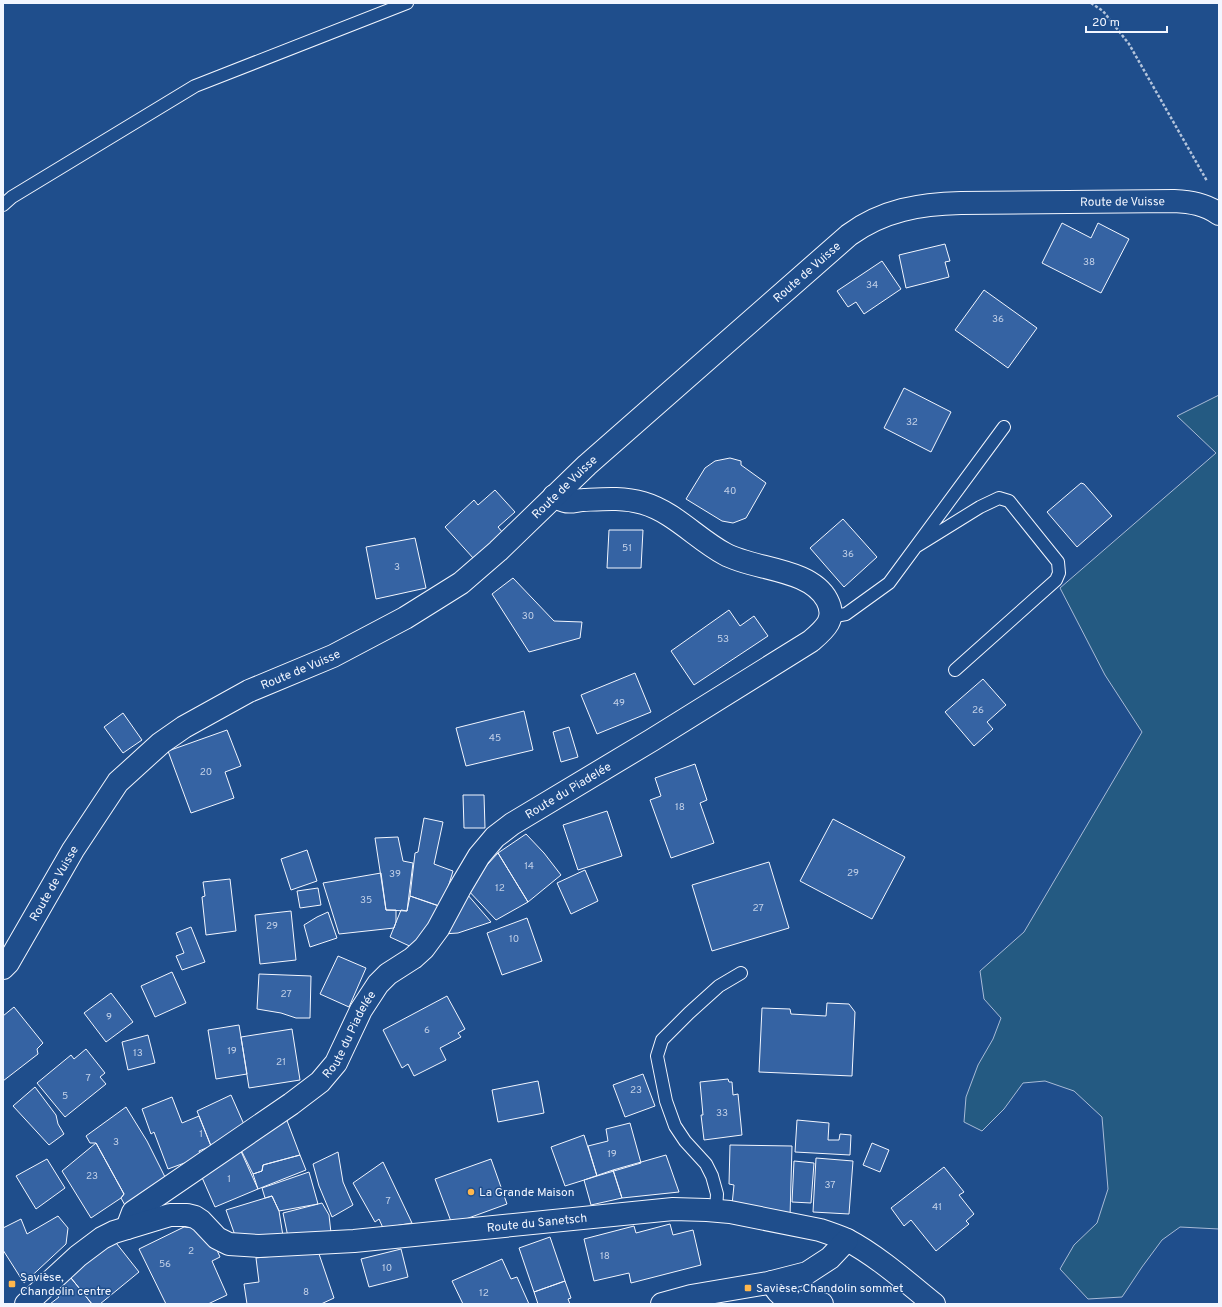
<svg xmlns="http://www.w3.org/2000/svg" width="1222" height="1307" font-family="Overpass,sans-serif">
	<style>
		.green { fill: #245a82; stroke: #a8bbd7 }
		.building { fill: #3563a3; stroke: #f2f6ff }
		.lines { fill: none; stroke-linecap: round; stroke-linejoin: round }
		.lane-casing { stroke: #f2f6ff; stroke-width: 14 }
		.street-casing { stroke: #f2f6ff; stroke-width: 24 }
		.secondary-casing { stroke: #f2f6ff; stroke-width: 24 }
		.path { stroke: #b3c4dc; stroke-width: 2.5; stroke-dasharray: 3 2; stroke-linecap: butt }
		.lane { stroke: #1f4e8c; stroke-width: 12 }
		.street { stroke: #1f4e8c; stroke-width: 22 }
		.secondary { stroke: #1f4e8c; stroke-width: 22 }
		.poi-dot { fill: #ffb74d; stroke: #1f4e8c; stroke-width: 1.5 }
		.labels { text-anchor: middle; stroke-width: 3; stroke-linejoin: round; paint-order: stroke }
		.number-label { font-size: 10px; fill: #c3d1e8 }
		.street-label { font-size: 12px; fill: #f2f6ff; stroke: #1f4e8c }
		.poi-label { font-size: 12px; fill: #f2f6ff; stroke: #1f4e8c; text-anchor: start }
	</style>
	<rect width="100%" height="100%" fill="#1f4e8c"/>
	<path class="green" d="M 1219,395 L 1219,1229 L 1180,1227 L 1162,1240 L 1142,1267 L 1122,1297 L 1088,1299 L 1060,1269 L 1074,1245 L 1097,1223 L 1108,1189 L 1102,1117 L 1074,1091 L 1045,1081 L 1023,1083 L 1004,1109 L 982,1131 L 964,1122 L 966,1097 L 978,1065 L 993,1039 L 1001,1018 L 984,999 L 980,971 L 1024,932 L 1142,732 L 1105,675 L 1060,588 L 1216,453 L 1177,416 Z"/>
	<path class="building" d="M 1062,223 L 1091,238 L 1098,223 L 1129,239 L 1101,293 L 1042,263 Z
		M 945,244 L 950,261 L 945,262 L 949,277 L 906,288 L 899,255 Z
		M 882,261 L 901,289 L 864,314 L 856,302 L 848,307 L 837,291 Z
		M 984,290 L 1037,328 L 1008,368 L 955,330 Z
		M 904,388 L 951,412 L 931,452 L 884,428 Z
		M 730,458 L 741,461 L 741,465 L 766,483 L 746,518 L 733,523 L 722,521 L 686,499 L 705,468 L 715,461 Z
		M 1081,483 L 1084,484 L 1112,516 L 1077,547 L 1047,512 Z
		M 495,490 L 515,512 L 498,527 L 503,533 L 474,559 L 445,527 L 474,500 L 478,505 Z
		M 843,519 L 877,557 L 844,587 L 810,548 Z
		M 609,530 L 643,530 L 641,568 L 607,568 Z
		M 415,538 L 426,588 L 376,599 L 366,547 Z
		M 513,578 L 554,621 L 582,622 L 580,638 L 529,652 L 492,594 Z
		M 729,610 L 740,626 L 754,616 L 768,636 L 694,685 L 671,651 Z
		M 635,673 L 651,712 L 597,734 L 581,695 Z
		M 983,679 L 1006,705 L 987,722 L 993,729 L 974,746 L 945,712 Z
		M 524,711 L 533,750 L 466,766 L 456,728 Z
		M 123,713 L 142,740 L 123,753 L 104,727 Z
		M 569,727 L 578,757 L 561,762 L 553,732 Z
		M 227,730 L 241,766 L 225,772 L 234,798 L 191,813 L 168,751 Z
		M 695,764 L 707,800 L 700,803 L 714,843 L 671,858 L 650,800 L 661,796 L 655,778 Z
		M 463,795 L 484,795 L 485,828 L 464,828 Z
		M 607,811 L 622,856 L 578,870 L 563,825 Z
		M 424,818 L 443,822 L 434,864 L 453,871 L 442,907 L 410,896 L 415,853 L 418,852 Z
		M 833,819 L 905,857 L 872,919 L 800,881 Z
		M 526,834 L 544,853 L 561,875 L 528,902 L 498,853 Z
		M 398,837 L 403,861 L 413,863 L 407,911 L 386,910 L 375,838 Z
		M 307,850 L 317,881 L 291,890 L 281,859 Z
		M 498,853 L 528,902 L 496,920 L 466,888 Z
		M 769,862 L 789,928 L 712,951 L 692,885 Z
		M 585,870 L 598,901 L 571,914 L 557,883 Z
		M 381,873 L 386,910 L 396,910 L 396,922 L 394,928 L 339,934 L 323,883 Z
		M 230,879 L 236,931 L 206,935 L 202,897 L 205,896 L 203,882 Z
		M 318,888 L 321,905 L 300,908 L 297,891 Z
		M 467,894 L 491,922 L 458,933 L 443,934 Z
		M 410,896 L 442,907 L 416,949 L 390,937 L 401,910 L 407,911 Z
		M 291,911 L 296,960 L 260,964 L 255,915 Z
		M 328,912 L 337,938 L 310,947 L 304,925 L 317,917 Z
		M 527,918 L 542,961 L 502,975 L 487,933 Z
		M 191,927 L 205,962 L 182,970 L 176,956 L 184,953 L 176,933 Z
		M 338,956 L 366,968 L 349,1007 L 320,994 Z
		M 172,972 L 186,1003 L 155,1017 L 141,986 Z
		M 259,974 L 311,976 L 310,1018 L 296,1018 L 281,1013 L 257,1009 Z
		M 111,993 L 133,1022 L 106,1042 L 84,1013 Z
		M 447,996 L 465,1029 L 458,1033 L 461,1037 L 440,1048 L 446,1060 L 414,1076 L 408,1064 L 402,1068 L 383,1030 Z
		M 827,1003 L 849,1004 L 855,1012 L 852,1076 L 759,1072 L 762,1008 L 790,1009 L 791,1014 L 826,1016 Z
		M 14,1007 L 43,1043 L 37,1049 L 38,1054 L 3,1081 L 3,1016 Z
		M 239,1025 L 247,1074 L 216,1079 L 208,1030 Z
		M 292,1029 L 300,1080 L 249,1088 L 241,1037 Z
		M 148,1035 L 155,1063 L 128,1070 L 122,1042 Z
		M 86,1049 L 105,1073 L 100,1077 L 106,1084 L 65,1117 L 37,1083 L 71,1055 L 74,1059 Z
		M 643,1074 L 655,1106 L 625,1117 L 613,1085 Z
		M 728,1079 L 729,1082 L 732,1082 L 733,1095 L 738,1094 L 742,1135 L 704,1140 L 701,1115 L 703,1115 L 700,1082 Z
		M 538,1081 L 544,1113 L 498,1122 L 492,1090 Z
		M 35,1087 L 56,1115 L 58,1124 L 64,1134 L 49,1145 L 13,1106 Z
		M 231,1095 L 246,1129 L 211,1146 L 197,1111 Z
		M 172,1097 L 182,1123 L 199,1116 L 211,1146 L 199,1151 L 201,1157 L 168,1169 L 154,1132 L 151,1134 L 142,1109 Z
		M 126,1107 L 147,1141 L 167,1181 L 127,1209 L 121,1198 L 124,1194 L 96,1143 L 90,1143 L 86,1136 Z
		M 286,1118 L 300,1155 L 263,1165 L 262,1171 L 253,1174 L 238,1144 Z
		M 797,1120 L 829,1123 L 828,1140 L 839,1140 L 840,1134 L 851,1135 L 850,1155 L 795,1152 Z
		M 630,1123 L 641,1163 L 597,1176 L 588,1146 L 608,1141 L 606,1129 Z
		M 584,1135 L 597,1176 L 565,1186 L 551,1147 Z
		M 96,1143 L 124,1194 L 121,1198 L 91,1218 L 62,1171 Z
		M 872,1143 L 889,1150 L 880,1172 L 863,1165 Z
		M 730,1145 L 792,1146 L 790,1217 L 732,1205 L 734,1185 L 729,1184 Z
		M 239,1147 L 258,1189 L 215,1207 L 200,1173 Z
		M 338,1152 L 343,1182 L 353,1205 L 332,1217 L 319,1186 L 313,1164 Z
		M 300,1155 L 306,1170 L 258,1189 L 253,1174 L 262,1171 L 263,1165 Z
		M 666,1155 L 679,1192 L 622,1198 L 613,1170 Z
		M 816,1158 L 853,1161 L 849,1214 L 813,1212 Z
		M 47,1159 L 65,1188 L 36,1209 L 16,1176 Z
		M 491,1159 L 507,1204 L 452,1224 L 435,1179 Z
		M 794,1161 L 814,1163 L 811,1203 L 792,1202 Z
		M 383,1162 L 412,1223 L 383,1228 L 379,1219 L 375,1222 L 353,1183 Z
		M 944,1167 L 964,1192 L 959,1195 L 974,1214 L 966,1221 L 969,1224 L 936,1251 L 911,1220 L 904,1226 L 891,1208 Z
		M 613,1170 L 622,1198 L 591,1205 L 584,1180 Z
		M 309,1172 L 318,1204 L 279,1211 L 272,1196 L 265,1198 L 262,1188 Z
		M 272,1196 L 279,1211 L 283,1236 L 236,1238 L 226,1210 Z
		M 322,1203 L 329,1215 L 331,1233 L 288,1237 L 283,1213 Z
		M 58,1216 L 68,1228 L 66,1244 L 24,1283 L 3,1250 L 3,1228 L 21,1219 L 27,1234 Z
		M 670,1224 L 673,1235 L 693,1230 L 701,1265 L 631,1283 L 629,1273 L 594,1281 L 584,1239 L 634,1226 L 636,1233 Z
		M 184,1227 L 194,1228 L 216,1248 L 220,1257 L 212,1261 L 227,1295 L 208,1304 L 166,1304 L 139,1249 Z
		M 550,1237 L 565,1281 L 534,1292 L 519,1248 Z
		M 113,1239 L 139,1272 L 100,1304 L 92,1304 L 67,1273 Z
		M 401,1249 L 408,1277 L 369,1287 L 361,1259 Z
		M 318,1251 L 334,1298 L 321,1304 L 247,1304 L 244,1284 L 259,1282 L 256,1258 Z
		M 502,1259 L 511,1279 L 517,1277 L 529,1304 L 463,1304 L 452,1281 Z
		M 67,1273 L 92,1304 L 50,1304 L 59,1297 L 51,1289 Z
		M 565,1281 L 571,1298 L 568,1299 L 570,1304 L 538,1304 L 534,1292 Z"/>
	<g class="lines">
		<g class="lane-casing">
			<path id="lane" d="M 3,205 L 12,197 L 195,86 L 407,3
				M 917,546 L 980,507 L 999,498 L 1009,501 L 1058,562 L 1059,573 L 1056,580 L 955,670
				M 830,617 L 846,614 L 889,583 L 1004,427
				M 716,1211 L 717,1194 L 712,1176 L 706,1164 L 685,1141 L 675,1126 L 666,1101 L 657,1056 L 662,1040 L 689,1013 L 719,986 L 741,973"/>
		</g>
		<g class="street-casing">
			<g id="street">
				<path id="s1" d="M 127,1228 L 133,1212 L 291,1104 L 320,1082 L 336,1063 L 361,1010 L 378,984 L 388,974 L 413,958 L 424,948 L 438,929 L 460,888 L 479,856 L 495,837 L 512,824 L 652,740 L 811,641 C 825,629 837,619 827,600 C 810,568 754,570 725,554 C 697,539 674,512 643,503 C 623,497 603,499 583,500 C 577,500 571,503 565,501 C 561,500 557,498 554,496"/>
				<path d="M 772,1282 C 782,1305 800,1301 822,1304"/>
			</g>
		</g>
		<g class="secondary-casing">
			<g id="secondary">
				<path id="s2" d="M 3,968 L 8,963 L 73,850 L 118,782 L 161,743 L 184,727 L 249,691 L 333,656 L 405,618 L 461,583 L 498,551 L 587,465 L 849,235 C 883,210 920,204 961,203 L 1174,201 C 1191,202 1205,204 1219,214"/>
				<path id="s3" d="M 26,1304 L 78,1256 L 102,1238 L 114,1232 L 170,1215 L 187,1215 L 195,1217 L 201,1221 L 217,1238 L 229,1244 L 259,1246 L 354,1241 L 673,1209 L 707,1210 L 730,1212 L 820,1230 C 829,1233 838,1236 847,1240 C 876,1255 908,1283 934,1304"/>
				<path d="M 662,1304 L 691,1296 L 768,1283 L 807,1273 L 830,1258 L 847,1240"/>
			</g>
		</g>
		<path class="path" d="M 1091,3 L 1103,11 L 1129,44 L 1207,181"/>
		<use href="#lane" class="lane"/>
		<use href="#street" class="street"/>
		<use href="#secondary" class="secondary"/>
	</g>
	<g class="poi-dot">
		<circle cx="471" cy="1192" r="4"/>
		<rect x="8" y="1280" width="8" height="8" rx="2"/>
		<rect x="744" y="1284" width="8" height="8" rx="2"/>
	</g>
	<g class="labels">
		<g class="number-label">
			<text x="1089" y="265">38</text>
			<text x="872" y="288">34</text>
			<text x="998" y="322">36</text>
			<text x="912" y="425">32</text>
			<text x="730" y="494">40</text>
			<text x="627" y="551">51</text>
			<text x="848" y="557">36</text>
			<text x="397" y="570">3</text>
			<text x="528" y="619">30</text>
			<text x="723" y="642">53</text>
			<text x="619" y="706">49</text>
			<text x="978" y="713">26</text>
			<text x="495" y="741">45</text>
			<text x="206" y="775">20</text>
			<text x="680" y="810">18</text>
			<text x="529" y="869">14</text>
			<text x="853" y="876">29</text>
			<text x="395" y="877">39</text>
			<text x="500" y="891">12</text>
			<text x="366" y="903">35</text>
			<text x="758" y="911">27</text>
			<text x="272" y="929">29</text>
			<text x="514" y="942">10</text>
			<text x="286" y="997">27</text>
			<text x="109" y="1020">9</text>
			<text x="427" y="1033">6</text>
			<text x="232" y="1054">19</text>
			<text x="138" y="1056">13</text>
			<text x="281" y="1065">21</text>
			<text x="88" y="1081">7</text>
			<text x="636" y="1093">23</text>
			<text x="65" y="1099">5</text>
			<text x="722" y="1116">33</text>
			<text x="201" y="1137">1</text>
			<text x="116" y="1145">3</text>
			<text x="612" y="1157">19</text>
			<text x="92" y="1179">23</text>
			<text x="229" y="1182">1</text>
			<text x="830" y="1188">37</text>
			<text x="388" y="1204">7</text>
			<text x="937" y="1210">41</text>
			<text x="191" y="1254">2</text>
			<text x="605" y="1259">18</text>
			<text x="165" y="1267">56</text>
			<text x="387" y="1271">10</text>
			<text x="306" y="1295">8</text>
			<text x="484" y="1296">12</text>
		</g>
		<g class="street-label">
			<text dy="4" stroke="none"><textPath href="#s2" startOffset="1419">Route de Vuisse</textPath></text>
			<text dy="4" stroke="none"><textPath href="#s2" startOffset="1083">Route de Vuisse</textPath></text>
			<text dy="4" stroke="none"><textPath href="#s2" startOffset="759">Route de Vuisse</textPath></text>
			<text dy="4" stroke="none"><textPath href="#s2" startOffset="435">Route de Vuisse</textPath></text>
			<text dy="4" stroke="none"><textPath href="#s1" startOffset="637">Route du Piadelée</textPath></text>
			<text dy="4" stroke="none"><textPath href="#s2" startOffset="99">Route de Vuisse</textPath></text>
			<text dy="4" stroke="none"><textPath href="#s1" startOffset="301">Route du Piadelée</textPath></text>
			<text dy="4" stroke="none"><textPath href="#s3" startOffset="551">Route du Sanetsch</textPath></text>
		</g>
		<g class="poi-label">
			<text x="479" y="1196">La Grande Maison</text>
			<text x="20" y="1281">Savièse,<tspan x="20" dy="14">Chandolin centre</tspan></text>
			<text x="756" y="1292">Savièse, Chandolin sommet</text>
		</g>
	</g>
	<rect width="1222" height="1307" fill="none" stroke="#f2f6ff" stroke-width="8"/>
	<path d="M1086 26v6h81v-6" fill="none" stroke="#f2f6ff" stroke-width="2"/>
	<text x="1092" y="26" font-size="12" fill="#f2f6ff" stroke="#1f4e8c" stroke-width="3" paint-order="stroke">20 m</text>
</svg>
